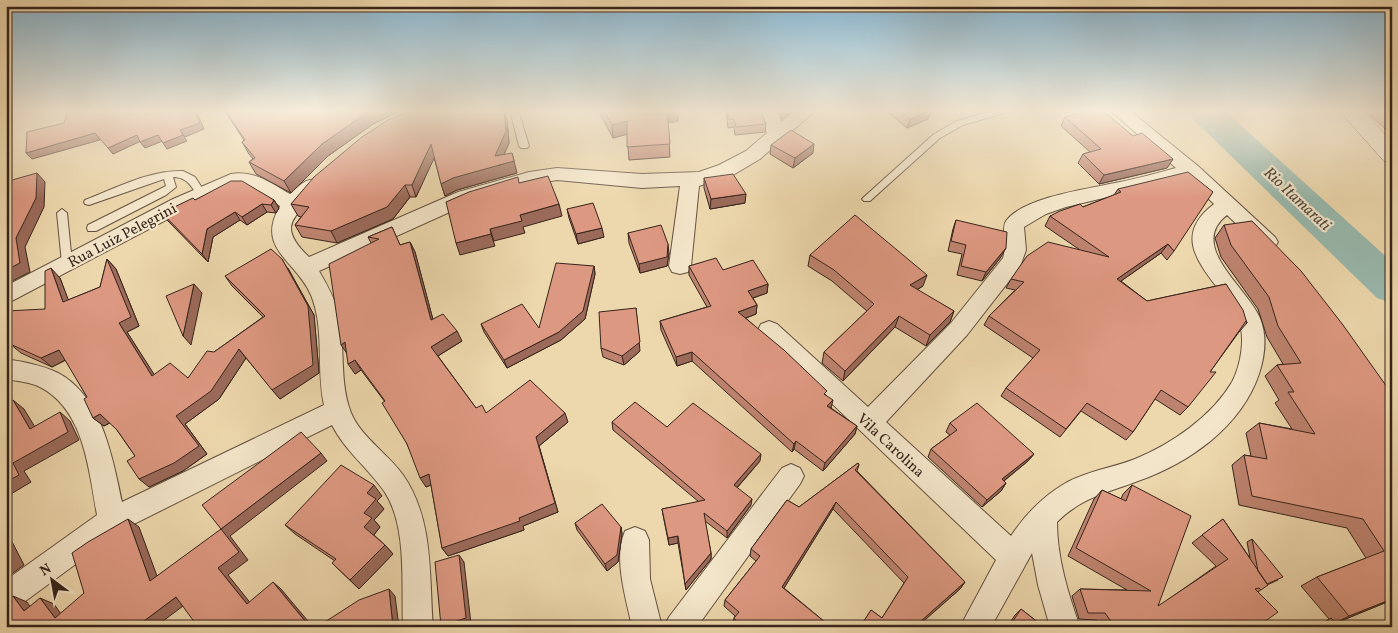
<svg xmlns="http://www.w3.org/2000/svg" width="1398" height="633" font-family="Vollkorn,serif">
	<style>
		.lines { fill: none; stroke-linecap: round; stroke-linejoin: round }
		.river { fill: #99b9ae; fill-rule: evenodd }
		.service-casing { stroke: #645140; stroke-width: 2 }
		.minor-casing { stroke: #645140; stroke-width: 2 }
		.tertiary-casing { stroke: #645140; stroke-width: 1 }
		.service { fill: #f3e5c9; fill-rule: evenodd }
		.minor { fill: #f3e5c9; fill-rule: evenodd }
		.tertiary { fill: #f3e5c9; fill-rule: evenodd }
		.wall { fill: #be836f; stroke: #36241c }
		.shaded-wall { fill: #9b6a5a; stroke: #36241c }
		.building { fill: #dd9881; stroke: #36241c }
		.labels { text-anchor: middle; stroke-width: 4.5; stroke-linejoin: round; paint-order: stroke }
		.street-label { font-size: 15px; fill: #36241c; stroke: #f3e5c9 }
		.water-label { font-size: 16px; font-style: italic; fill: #4f4940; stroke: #f3e5c9 }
	</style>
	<rect width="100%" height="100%" fill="#edd7ac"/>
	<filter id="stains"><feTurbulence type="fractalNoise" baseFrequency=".004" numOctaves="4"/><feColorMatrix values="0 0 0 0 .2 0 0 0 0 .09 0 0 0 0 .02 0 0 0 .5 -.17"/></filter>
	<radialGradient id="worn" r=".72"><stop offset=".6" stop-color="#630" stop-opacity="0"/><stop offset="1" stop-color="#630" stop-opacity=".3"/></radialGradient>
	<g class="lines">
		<path class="river" d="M 1187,110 L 1224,110 L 1392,262 L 1392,303 L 1377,298 L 1192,118 Z"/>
		<g class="service-casing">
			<path id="service" d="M 510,110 L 518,110 L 529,146 L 527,148 L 521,148 L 519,146 Z
				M 996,110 L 1008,110 L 1007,112 L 963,125 L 940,138 L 870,201 L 864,201 L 862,199 L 864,197 L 934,134 L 957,121 Z
				M 183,171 L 195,177 L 206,194 L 204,196 L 198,196 C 191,186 187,177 173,177 L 176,187 L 166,195 L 96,231 L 88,231 L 87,228 L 88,225 L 166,186 L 164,179 L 89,205 L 85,204 L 84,202 L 85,200 C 116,188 150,170 183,171 Z
				M 62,209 L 67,213 L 72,263 L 67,267 L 62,263 L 57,213 Z"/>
		</g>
		<g class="minor-casing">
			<path id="minor" d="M 759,110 L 777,110 L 781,122 L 797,110 L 816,110 L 760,159 L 733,175 L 699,186 L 691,266 L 688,272 L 680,274 L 672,272 L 669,266 L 680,186 L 642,188 L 557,180 L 529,185 L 472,202 L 319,271 C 326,283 333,295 337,309 C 346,341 339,375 349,407 C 357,435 387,452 403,475 C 434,519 429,576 433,627 L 403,627 C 401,586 408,526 384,491 C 368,468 345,451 332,425 L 122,530 L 16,608 L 6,612 L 6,580 L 97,515 C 89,472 85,410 40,387 C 30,382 17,381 6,379 L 6,359 C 24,362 42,365 58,373 C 102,396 113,459 122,502 L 324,405 C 316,369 325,329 311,295 C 296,260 255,249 280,206 L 248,187 L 236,187 L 187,209 L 6,304 L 6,286 L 173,199 L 231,174 C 254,170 271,183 290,194 C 299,186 306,177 319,180 L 322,185 C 304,215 270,220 309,257 L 458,192 L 529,172 L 557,168 L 642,174 L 699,172 L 719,165 L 746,151 L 767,133 Z
				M 1110,110 L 1129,110 L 1198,166 L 1275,237 L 1278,242 L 1275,247 L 1268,250 L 1261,247 L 1227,215 C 1187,246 1247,287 1260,318 C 1267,335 1265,356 1259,374 C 1241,427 1189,463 1138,481 C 1107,493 1082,497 1057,522 C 1057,558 1068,593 1080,627 L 1050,627 L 1038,585 L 1032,553 L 991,627 L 960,627 L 996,560 L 761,336 L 758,330 L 761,324 L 769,321 L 777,324 L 868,407 L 951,323 L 1003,258 C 1007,247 1001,228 1006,221 C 1023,197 1092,188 1120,182 C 1139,178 1157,173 1176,168 ZM 1187,178 L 1214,204 C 1161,244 1220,280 1238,319 C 1246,336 1241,365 1232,382 C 1212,416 1172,444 1135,459 C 1112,468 1086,471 1064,484 C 1042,497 1025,515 1011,536 L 886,422 L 967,335 L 1020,267 L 1026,250 L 1024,227 L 1046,214 L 1066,207 Z
				M 791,464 L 800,468 L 804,476 L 800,484 L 697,627 L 664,627 L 669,617 L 782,468 Z
				M 635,527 L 645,531 L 649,540 L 650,579 L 662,627 L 632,627 C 626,598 613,558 625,531 Z"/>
		</g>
		<g class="tertiary-casing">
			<path id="tertiary" d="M 1339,110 L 1362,110 L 1392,142 L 1392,164 L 1384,161 Z"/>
		</g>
		<use href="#service" class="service"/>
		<use href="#minor" class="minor"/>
		<use href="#tertiary" class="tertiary"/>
	</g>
	<path class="wall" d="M 224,110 L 403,110 L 373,124 L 328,156 L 291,193 L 256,174 L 249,162 L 253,159 L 249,154 L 242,142 L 244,140 Z
		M 598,110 L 677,110 L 678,121 L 668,123 L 670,157 L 629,160 L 627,134 L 613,138 Z
		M 726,110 L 760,110 L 766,124 L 765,132 L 735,135 L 734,127 L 728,128 Z
		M 778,110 L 795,110 L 782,119 Z
		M 885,110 L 931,110 L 928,119 L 907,128 Z
		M 1364,110 L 1392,110 L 1392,135 Z
		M 1065,117 L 1133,136 L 1173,159 L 1167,168 L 1099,184 L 1078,163 L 1083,154 L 1090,152 L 1061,126 Z
		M 507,120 L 509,143 L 504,154 L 517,173 L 457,190 L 445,196 L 434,158 L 416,197 L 410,197 L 393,219 L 337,243 L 302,237 L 295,225 L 301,217 L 298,216 L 291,204 Z
		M 771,145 L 813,153 L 793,168 L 770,154 Z
		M 704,178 L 745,203 L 710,209 L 704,188 Z
		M 1118,189 L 1174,251 L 1167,260 L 1161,253 L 1121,281 L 1147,301 L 1226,284 L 1247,323 L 1239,332 L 1210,372 L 1188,407 L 1180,415 L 1155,399 L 1133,432 L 1126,440 L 1081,411 L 1060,437 L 1001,396 L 1006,388 L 1033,358 L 984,325 L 989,316 L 1015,290 L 1006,288 L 1011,279 L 1080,250 L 1045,226 L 1050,216 L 1083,207 L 1114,195 Z
		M 195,200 L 274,200 L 279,208 L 276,213 L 267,212 L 247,225 L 240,220 L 213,237 L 208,262 L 168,221 L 162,213 Z
		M 567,209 L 604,237 L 578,244 L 569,218 Z
		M 956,220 L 1001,257 L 982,281 L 957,275 L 962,254 L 948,251 L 953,229 Z
		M 1224,225 L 1392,394 L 1392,600 L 1336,623 L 1340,627 L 1316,627 L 1329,619 L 1301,586 L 1317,577 L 1366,558 L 1347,528 L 1239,505 L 1232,465 L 1244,455 L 1251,456 L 1246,433 L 1259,423 L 1292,429 L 1275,403 L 1279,400 L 1265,376 L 1277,365 L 1283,364 L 1267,337 L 1258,309 L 1221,257 L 1215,238 Z
		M 392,227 L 400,245 L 410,242 L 415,252 L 433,320 L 462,341 L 438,356 L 476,408 L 486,413 L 568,422 L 539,446 L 558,512 L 523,526 L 524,530 L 448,556 L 442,548 L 431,485 L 426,487 L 407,444 L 385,402 L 361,370 L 355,374 L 347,354 L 371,243 L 368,237 Z
		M 628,233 L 669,253 L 667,266 L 640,273 L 629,243 Z
		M 810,255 L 923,286 L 917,290 L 954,311 L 950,322 L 926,346 L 895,327 L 843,381 L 822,363 L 824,352 L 867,311 L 832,281 L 808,266 Z
		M 107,259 L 116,269 L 139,326 L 127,332 L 154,375 L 188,378 L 214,352 L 263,317 L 232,286 L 225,276 L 288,268 L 314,315 L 319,373 L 280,399 L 246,358 L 219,399 L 185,424 L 207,454 L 183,471 L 149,487 L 135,456 L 117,430 L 110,423 L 104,426 L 93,418 L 87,397 L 66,360 L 52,367 L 21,353 L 10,344 L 45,309 L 60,278 L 68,300 L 100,287 Z
		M 594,266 L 595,274 L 585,319 L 561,340 L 507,368 L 484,332 L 481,324 L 539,328 Z
		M 689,266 L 723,270 L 768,284 L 767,293 L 753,298 L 757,305 L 756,314 L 746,318 L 826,395 L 831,408 L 857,426 L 855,434 L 823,471 L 794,449 L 792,452 L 692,361 L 677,366 L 661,330 L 660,321 L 707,307 L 689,275 Z
		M 601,348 L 640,351 L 624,365 L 603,357 Z
		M 612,422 L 667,427 L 760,461 L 737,488 L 751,505 L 727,538 L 705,521 L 711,553 L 711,559 L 686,590 L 678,543 L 669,545 L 663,515 L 662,509 L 699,502 L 613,430 Z
		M 950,423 L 1034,454 L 1028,461 L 1004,481 L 1006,483 L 1001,491 L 982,507 L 928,457 L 931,449 L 950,435 L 946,432 Z
		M 858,463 L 859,465 L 857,471 L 965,582 L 960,589 L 922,622 L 929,627 L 860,627 L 871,610 L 882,618 L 904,583 L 833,509 L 784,588 L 831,627 L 834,622 L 841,627 L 732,627 L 733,625 L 734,618 L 735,616 L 724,606 L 725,600 L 756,561 L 750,556 L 751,549 L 787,500 L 799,507 Z
		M 1132,485 L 1159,606 L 1216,566 L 1192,543 L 1223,519 L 1250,558 L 1247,542 L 1252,539 L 1278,580 L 1267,585 L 1258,592 L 1257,627 L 1101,627 L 1096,620 L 1079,619 L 1072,596 L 1080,589 L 1127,590 L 1068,556 L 1094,499 L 1102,490 L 1121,499 L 1123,494 Z
		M 382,496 L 377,501 L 384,509 L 374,520 L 380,527 L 374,535 L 385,545 L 393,554 L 359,589 L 332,563 L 335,561 L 295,534 L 285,525 Z
		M 575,523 L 621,527 L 622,534 L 618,562 L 607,571 L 577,530 Z
		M 1021,609 L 1044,627 L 1007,627 L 1015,615 Z"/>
	<path class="shaded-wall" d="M 194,110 L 196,110 L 204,129 L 185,137 L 180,130 Z
		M 373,110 L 403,110 L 373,124 L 328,156 L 291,193 L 284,181 L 322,144 L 368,112 Z
		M 504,110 L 507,120 L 509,143 L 499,166 L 512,153 L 517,173 L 457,190 L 445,196 L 441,184 L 495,156 Z
		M 667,110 L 677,110 L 678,121 L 668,123 Z
		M 783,110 L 795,110 L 782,119 Z
		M 931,110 L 928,119 L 907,128 L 910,119 Z
		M 627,121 L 628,134 L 613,138 L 612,125 Z
		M 95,133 L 100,140 L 32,159 L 26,153 Z
		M 137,135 L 141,141 L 113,154 L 108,148 Z
		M 158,135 L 163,141 L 145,148 L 140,142 Z
		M 183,135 L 187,141 L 167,149 L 163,143 Z
		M 431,144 L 435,156 L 416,197 L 412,185 Z
		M 814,144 L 813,153 L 793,168 L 795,158 Z
		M 1173,159 L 1167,168 L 1099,184 L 1104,175 Z
		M 37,173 L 45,182 L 44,207 L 25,247 L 30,272 L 6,284 L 6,270 Z
		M 405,185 L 410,197 L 393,219 L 337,243 L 331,231 Z
		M 746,194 L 745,203 L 710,209 L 711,199 Z
		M 274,200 L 279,208 L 276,213 L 271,205 Z
		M 262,204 L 267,212 L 247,225 L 242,217 Z
		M 559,204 L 562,216 L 523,227 L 525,233 L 494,241 L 490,229 L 520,215 Z
		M 235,212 L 240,220 L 213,237 L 208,262 L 202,254 L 207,229 Z
		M 602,228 L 604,237 L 578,244 L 576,234 Z
		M 491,234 L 495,246 L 460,255 L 456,243 Z
		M 410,242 L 415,252 L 436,331 L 431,320 Z
		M 668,244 L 669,253 L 667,266 L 640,273 L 639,264 Z
		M 1168,244 L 1161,253 L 1111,288 L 1117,279 Z
		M 1006,248 L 1001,257 L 982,281 L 986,272 Z
		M 107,259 L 116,269 L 139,326 L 127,332 L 161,385 L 152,376 L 119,323 Z
		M 282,259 L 314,315 L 319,373 L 280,399 L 272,390 Z
		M 594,266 L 595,274 L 585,319 L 561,340 L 507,368 L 504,360 L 559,332 Z
		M 51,268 L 60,278 L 73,312 L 63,302 Z
		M 927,275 L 923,286 L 906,296 L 910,285 Z
		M 194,284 L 202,293 L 191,345 L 183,336 Z
		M 768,284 L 767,293 L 747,300 L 748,291 Z
		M 757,305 L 756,314 L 738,321 L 738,312 Z
		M 636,308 L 640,351 L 624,365 L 622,356 Z
		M 954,311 L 950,322 L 926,346 L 930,335 Z
		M 899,316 L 895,327 L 843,381 L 845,371 Z
		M 457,331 L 462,341 L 436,357 L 431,347 Z
		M 345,342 L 348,355 L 341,345 Z
		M 239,349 L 246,358 L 219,399 L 185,424 L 207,454 L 183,471 L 149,487 L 139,479 L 176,416 Z
		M 59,350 L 69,358 L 52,367 L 41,358 Z
		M 692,352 L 692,361 L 677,366 L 676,357 Z
		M 355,360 L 361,370 L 355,374 L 348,364 Z
		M 13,400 L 24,409 L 41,437 L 30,429 Z
		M 833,400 L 831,408 L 827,406 Z
		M 60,412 L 70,421 L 79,440 L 24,471 L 31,482 L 6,497 L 6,482 L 13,463 Z
		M 565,413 L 568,422 L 539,446 L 558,512 L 523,526 L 524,530 L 448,556 L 442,548 L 519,518 L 536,437 Z
		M 100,414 L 111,422 L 104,426 L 93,418 Z
		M 857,426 L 855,434 L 823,471 L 825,463 Z
		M 796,441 L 794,449 L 792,452 L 794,444 Z
		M 321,453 L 327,461 L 230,536 L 248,560 L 228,575 L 256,610 L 247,604 L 218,568 L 221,529 Z
		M 761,454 L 760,461 L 733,492 L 734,485 Z
		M 1034,454 L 1028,461 L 996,487 L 1002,479 Z
		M 429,474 L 435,483 L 426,487 L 420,478 Z
		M 1006,483 L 1001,491 L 982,507 L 987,500 Z
		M 374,485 L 382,496 L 377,501 L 384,509 L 374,520 L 380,527 L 372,537 L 364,527 L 364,513 L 367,493 Z
		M 752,499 L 751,505 L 727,538 L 727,531 Z
		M 836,502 L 833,509 L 781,593 L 782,587 Z
		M 128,519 L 139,527 L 161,587 L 150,581 Z
		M 621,527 L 622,534 L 618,562 L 607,571 L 605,564 Z
		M 6,530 L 24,565 L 6,578 Z
		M 678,536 L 678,543 L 669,545 L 668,538 Z
		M 385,545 L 393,554 L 359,589 L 350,580 Z
		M 711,553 L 711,559 L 686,590 L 685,584 Z
		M 459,555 L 464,562 L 471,624 L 461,627 L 442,627 L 441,626 Z
		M 273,582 L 281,589 L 313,627 L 310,627 Z
		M 965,582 L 960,589 L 917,627 L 921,621 Z
		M 389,589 L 395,596 L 399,627 L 393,627 Z
		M 13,596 L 27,602 L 37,617 L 24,611 Z
		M 176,597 L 187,603 L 155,627 L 136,627 Z
		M 40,598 L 54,604 L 68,624 L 55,618 Z
		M 1392,599 L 1392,600 L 1333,624 L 1349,616 Z"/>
	<path class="building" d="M 68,110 L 194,110 L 200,123 L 180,130 L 183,135 L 163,143 L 158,135 L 140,142 L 137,135 L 108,148 L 95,133 L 26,153 L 27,132 L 64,123 Z
		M 225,110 L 373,110 L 368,112 L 322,144 L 284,181 L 249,162 L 255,158 L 242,142 L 245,140 Z
		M 411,110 L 504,110 L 506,131 L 495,156 L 512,153 L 514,161 L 453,178 L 441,184 L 431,144 L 412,185 L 405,185 L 387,207 L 331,231 L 295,225 L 309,207 L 291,204 L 314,177 L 362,137 L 388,120 Z
		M 604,110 L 671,110 L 667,110 L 670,144 L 627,147 L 627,121 L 612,125 Z
		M 727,110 L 760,110 L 766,124 L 736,127 L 734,119 L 728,119 Z
		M 899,110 L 931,110 L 910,119 Z
		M 1091,110 L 1102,110 L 1133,136 L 1142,133 L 1173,159 L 1104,175 L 1083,154 L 1101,149 L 1065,117 Z
		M 1382,110 L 1392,110 L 1392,118 Z
		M 791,130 L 814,144 L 795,158 L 771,145 Z
		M 1188,172 L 1213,192 L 1174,251 L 1168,244 L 1117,279 L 1147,301 L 1226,284 L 1243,310 L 1247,323 L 1246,321 L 1210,372 L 1216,372 L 1188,407 L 1161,390 L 1133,432 L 1087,403 L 1066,429 L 1006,388 L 1040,350 L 989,316 L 1024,282 L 1011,279 L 1027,256 L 1048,242 L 1109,257 L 1050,216 L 1060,211 L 1080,204 L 1083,207 L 1121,192 L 1118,189 Z
		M 37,173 L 36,198 L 16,238 L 20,263 L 6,270 L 6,192 L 11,191 L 12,180 Z
		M 733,174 L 746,194 L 711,199 L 704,178 Z
		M 548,176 L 559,204 L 520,215 L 522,221 L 490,229 L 491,234 L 456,243 L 446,202 L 469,192 L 518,177 L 519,183 Z
		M 231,181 L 242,181 L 274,200 L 271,205 L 262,204 L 242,217 L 235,212 L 207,229 L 202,254 L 162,213 L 193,198 L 195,200 Z
		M 593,203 L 602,228 L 576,234 L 567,209 Z
		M 855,215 L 927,275 L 910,285 L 954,311 L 930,335 L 899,316 L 845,371 L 824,352 L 874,304 L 834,270 L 810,255 Z
		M 956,220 L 1007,232 L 1006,248 L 986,272 L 961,266 L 966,245 L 951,241 Z
		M 1252,221 L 1301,271 L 1343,325 L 1392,394 L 1392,599 L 1349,616 L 1317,577 L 1384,551 L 1363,519 L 1252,496 L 1244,455 L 1267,459 L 1259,423 L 1315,434 L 1288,392 L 1294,392 L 1277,365 L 1301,363 L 1278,326 L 1269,297 L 1231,245 L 1224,225 Z
		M 661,225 L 668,244 L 667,257 L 639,264 L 628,233 Z
		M 392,227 L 400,245 L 410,242 L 431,320 L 443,314 L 457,331 L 431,347 L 476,408 L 482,405 L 486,413 L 530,380 L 565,413 L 536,437 L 555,503 L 519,518 L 520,521 L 442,548 L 429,474 L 420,478 L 407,444 L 382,403 L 385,401 L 355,360 L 348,364 L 345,342 L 341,345 L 329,264 L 379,239 L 368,237 Z
		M 271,249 L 282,259 L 308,306 L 313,365 L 272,390 L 239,349 L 211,391 L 176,416 L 199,446 L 174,463 L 139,479 L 127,461 L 135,456 L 117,430 L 100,414 L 93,418 L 84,399 L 87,397 L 59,350 L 41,358 L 10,344 L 6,331 L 6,311 L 45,309 L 45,271 L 51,268 L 63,302 L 100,287 L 107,259 L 131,317 L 119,323 L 152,376 L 170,363 L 188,378 L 207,351 L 214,352 L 265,316 L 225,276 Z
		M 716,258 L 723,270 L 753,260 L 768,284 L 748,291 L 757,305 L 738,312 L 784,350 L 827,391 L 824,394 L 833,400 L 827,406 L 857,426 L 825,463 L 796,441 L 794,444 L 692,352 L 676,357 L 660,321 L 711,306 L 689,266 Z
		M 556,263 L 594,266 L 583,311 L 559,332 L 504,360 L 481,324 L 522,304 L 539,328 Z
		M 194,284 L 183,336 L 166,296 Z
		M 636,308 L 640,342 L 622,356 L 601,348 L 599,312 Z
		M 13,400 L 30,429 L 60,412 L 68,432 L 13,463 L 19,475 L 6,482 L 6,402 Z
		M 635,402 L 667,427 L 693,403 L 761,454 L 734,485 L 752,499 L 727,531 L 704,513 L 711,553 L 685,584 L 678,536 L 668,538 L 662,509 L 705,500 L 612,422 Z
		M 977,403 L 1034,454 L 1002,479 L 1006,483 L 987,500 L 931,449 L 957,430 L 950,423 Z
		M 301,432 L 321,453 L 221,529 L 202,505 Z
		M 858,463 L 859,465 L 855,470 L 965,582 L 921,621 L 929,627 L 860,627 L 871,610 L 882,618 L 908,577 L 836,502 L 782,587 L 831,627 L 834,622 L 841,627 L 732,627 L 736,621 L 734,618 L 739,612 L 725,600 L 760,556 L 751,549 L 787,500 L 799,507 Z
		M 341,465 L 374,485 L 367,493 L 376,499 L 364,513 L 372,518 L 364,527 L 385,545 L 350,580 L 332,563 L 336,559 L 285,525 Z
		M 1132,485 L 1191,516 L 1158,606 L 1228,559 L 1202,535 L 1223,519 L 1268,585 L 1261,590 L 1259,588 L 1255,589 L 1278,612 L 1257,627 L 1115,627 L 1105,613 L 1088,613 L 1080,589 L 1151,591 L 1076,548 L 1102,490 L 1126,501 Z
		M 602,504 L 621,527 L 617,555 L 605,564 L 575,523 Z
		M 128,519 L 150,581 L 221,529 L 239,552 L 218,568 L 247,604 L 273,582 L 310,627 L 198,627 L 176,597 L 136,627 L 6,627 L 6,601 L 13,596 L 24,611 L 40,598 L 55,618 L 84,593 L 72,553 L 88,542 Z
		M 1252,539 L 1283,577 L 1267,584 L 1258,571 Z
		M 6,549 L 11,558 L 6,561 Z
		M 459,555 L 466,618 L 441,626 L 435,562 Z
		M 389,589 L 393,627 L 317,627 L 359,600 Z
		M 1021,609 L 1044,627 L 1009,627 Z
		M 1331,618 L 1340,627 L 1318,627 Z"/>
	<linearGradient id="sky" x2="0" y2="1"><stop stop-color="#88b6d1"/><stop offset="0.56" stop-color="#f7edda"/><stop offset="1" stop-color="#f7edda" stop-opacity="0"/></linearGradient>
	<rect width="1398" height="198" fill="url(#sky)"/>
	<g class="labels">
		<g class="street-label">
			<text transform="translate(122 235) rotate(-28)" y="5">Rua Luiz Pelegrini</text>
			<text transform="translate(891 445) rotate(43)" y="5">Vila Carolina</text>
		</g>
		<g class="water-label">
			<text transform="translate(1298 198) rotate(43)" y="6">Rio Itamarati</text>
		</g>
	</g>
	<rect width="1398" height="633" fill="none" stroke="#edd7ac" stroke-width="25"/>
	<rect x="8" y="8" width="1383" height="618" fill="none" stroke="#36241c" stroke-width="2.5"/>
	<rect x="12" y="12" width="1373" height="608" fill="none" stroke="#36241c"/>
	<g transform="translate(52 580) rotate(328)" stroke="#f3e5c9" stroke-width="4" paint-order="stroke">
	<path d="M0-4L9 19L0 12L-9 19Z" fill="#36241c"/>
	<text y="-8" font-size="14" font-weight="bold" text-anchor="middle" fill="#36241c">N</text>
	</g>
	<rect width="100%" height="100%" filter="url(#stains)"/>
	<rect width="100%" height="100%" fill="url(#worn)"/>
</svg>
